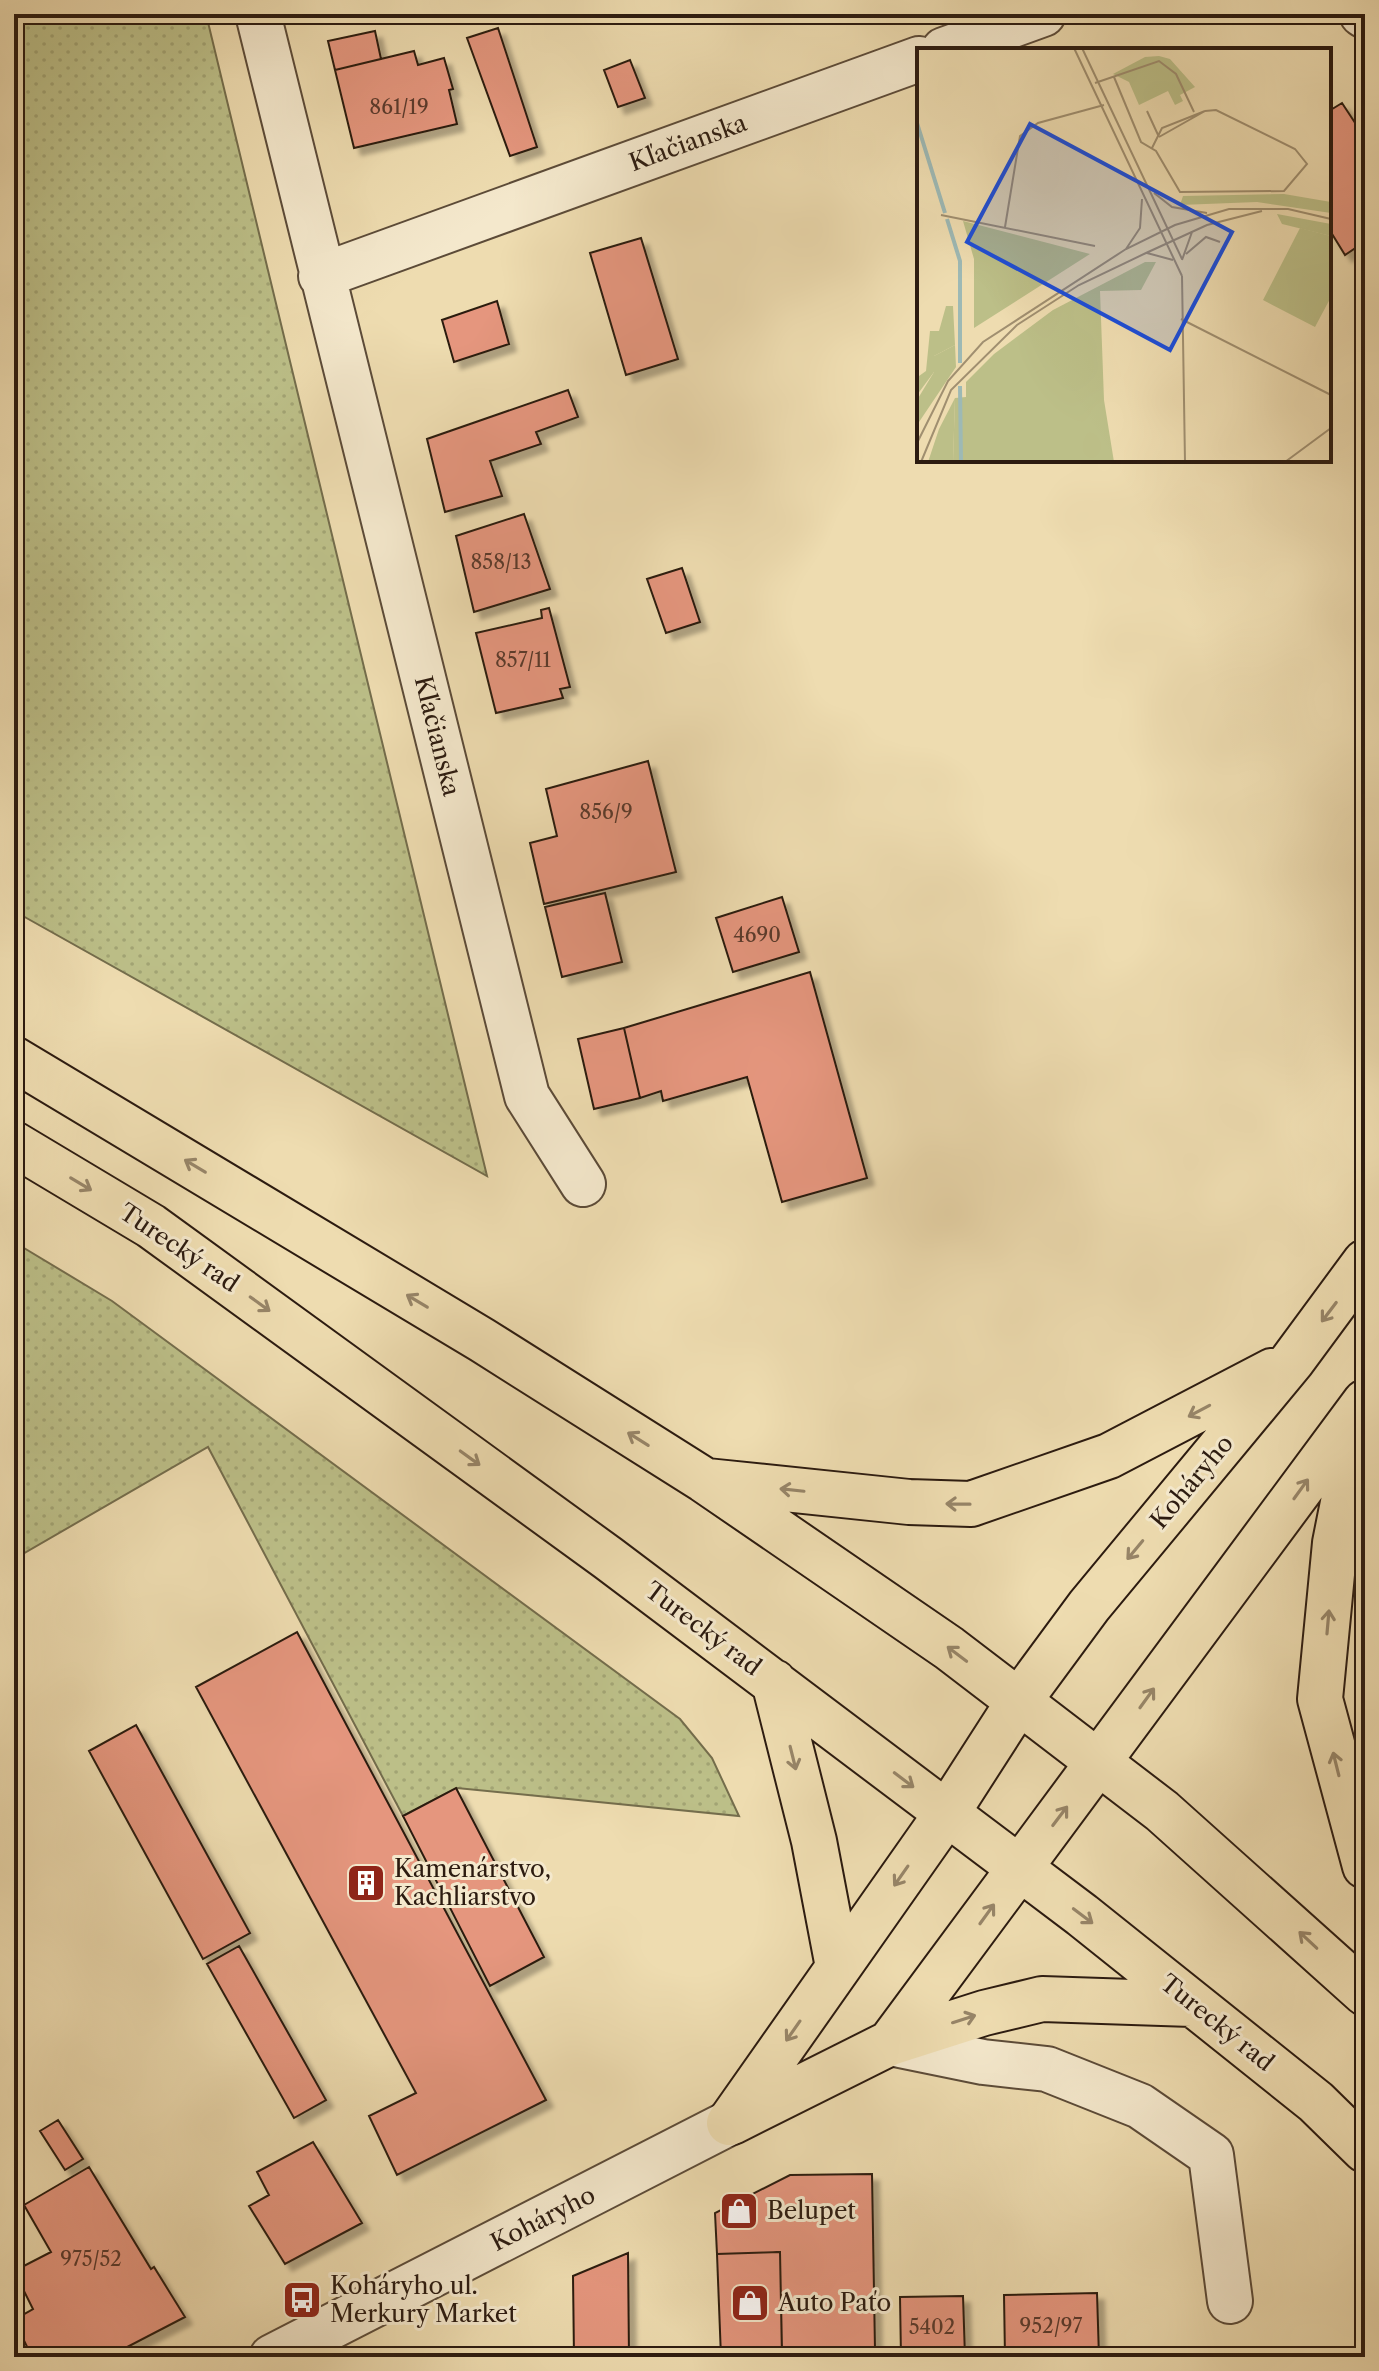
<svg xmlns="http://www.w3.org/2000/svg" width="1379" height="2371" font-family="'Libre Caslon Text',serif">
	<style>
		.grass { fill: url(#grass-dots); stroke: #746d4c; stroke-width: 2 }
		.building { fill: #e5967e; stroke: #2c1b10; stroke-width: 2; filter: url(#shadow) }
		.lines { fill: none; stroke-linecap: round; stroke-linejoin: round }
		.minor-casing { stroke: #5c4b38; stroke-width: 48 }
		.major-casing { stroke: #2c1b10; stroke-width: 48 }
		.minor { stroke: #f4e8cc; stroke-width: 44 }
		.major { stroke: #eedcb0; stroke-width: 44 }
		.oneway { stroke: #978568 }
		.labels { text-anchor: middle; stroke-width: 6; stroke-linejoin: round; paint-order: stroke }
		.number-label { font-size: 20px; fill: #5a3a2c }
		.street-label { font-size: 24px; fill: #2c1b10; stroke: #f4e8cc }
		.poi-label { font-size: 24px; fill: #2c1b10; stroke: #f4e8cc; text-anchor: start }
		.inset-river { fill: none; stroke: #9db9b5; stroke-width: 4 }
		.inset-road { fill: none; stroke: #a08f70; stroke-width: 2 }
		.view { fill: #1d4ed8; fill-opacity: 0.15; stroke: #1d4ed8; stroke-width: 4 }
		.inset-edge { fill: none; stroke: #2c1b10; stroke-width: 4 }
	</style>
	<defs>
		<pattern id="grass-dots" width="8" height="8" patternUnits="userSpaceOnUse" patternTransform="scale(2)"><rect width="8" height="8" fill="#bcbf88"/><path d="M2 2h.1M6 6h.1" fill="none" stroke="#a2a474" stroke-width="1.8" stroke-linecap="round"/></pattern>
		<filter id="shadow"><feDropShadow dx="7" dy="7" stdDeviation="2" flood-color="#0004"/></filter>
	</defs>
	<rect width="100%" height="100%" fill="#eedcb0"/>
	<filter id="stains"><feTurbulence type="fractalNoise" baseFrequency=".0025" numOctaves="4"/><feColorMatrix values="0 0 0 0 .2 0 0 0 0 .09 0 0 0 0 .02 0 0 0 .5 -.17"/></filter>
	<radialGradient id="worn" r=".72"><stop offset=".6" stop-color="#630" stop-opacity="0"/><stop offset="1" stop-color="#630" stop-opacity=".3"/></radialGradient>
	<path class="grass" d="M 14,14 L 206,14 L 487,1176 L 14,911 Z
		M 14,1242 L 112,1301 L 680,1719 L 712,1758 L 739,1816 L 457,1788 L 403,1816 L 208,1447 L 14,1559 Z"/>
	<path class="building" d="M 498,28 L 537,147 L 510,156 L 467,38 Z
		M 375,31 L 381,59 L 335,70 L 328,41 Z
		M 414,51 L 418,65 L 444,58 L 453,89 L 449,90 L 457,124 L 354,148 L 335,70 Z
		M 630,60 L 645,98 L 618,107 L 604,70 Z
		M 1342,103 L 1365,138 L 1365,246 L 1363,243 L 1345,255 L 1329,229 L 1329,111 Z
		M 641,238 L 678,359 L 626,375 L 590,253 Z
		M 497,301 L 509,344 L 454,362 L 442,320 Z
		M 568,390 L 578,417 L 536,432 L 541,444 L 490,461 L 502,496 L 445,512 L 427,439 Z
		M 524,514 L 550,589 L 474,612 L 456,536 Z
		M 682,568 L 700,622 L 666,633 L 647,579 Z
		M 549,608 L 570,687 L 560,689 L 563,698 L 496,713 L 476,633 L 542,618 L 541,610 Z
		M 648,761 L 676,872 L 544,904 L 530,843 L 557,836 L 546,789 Z
		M 605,893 L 622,962 L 562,977 L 545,907 Z
		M 782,897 L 799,952 L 733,972 L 716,918 Z
		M 810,972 L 867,1178 L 782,1202 L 747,1077 L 663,1101 L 661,1091 L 640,1098 L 624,1028 Z
		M 624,1028 L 640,1098 L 594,1109 L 578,1039 Z
		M 297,1632 L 546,2100 L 397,2175 L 369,2116 L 416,2093 L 196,1687 Z
		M 136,1725 L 250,1933 L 203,1959 L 89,1751 Z
		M 456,1788 L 544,1957 L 490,1986 L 403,1816 Z
		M 239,1946 L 326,2100 L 294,2118 L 207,1964 Z
		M 58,2120 L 83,2159 L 65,2170 L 40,2131 Z
		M 313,2142 L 362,2223 L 285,2264 L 249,2206 L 269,2195 L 257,2172 Z
		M 89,2167 L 151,2269 L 154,2267 L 185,2317 L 108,2357 L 32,2357 L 14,2320 L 33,2309 L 14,2271 L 51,2252 L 24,2205 Z
		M 872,2174 L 875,2350 L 782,2351 L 780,2252 L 717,2254 L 715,2213 L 790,2175 Z
		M 780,2252 L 782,2357 L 721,2357 L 717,2254 Z
		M 628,2253 L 629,2357 L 574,2357 L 573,2276 Z
		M 1097,2293 L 1099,2357 L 1005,2357 L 1004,2295 Z
		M 963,2296 L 965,2357 L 901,2357 L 900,2297 Z
		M 834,2350 L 834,2357 L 782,2357 L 782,2351 Z"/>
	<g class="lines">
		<g class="minor-casing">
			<path id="minor" d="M 258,14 L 527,1096 L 583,1184
				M 1362,14 L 1365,16
				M 944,50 L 1043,14
				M 321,276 L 919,59
				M 890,2043 L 983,2062 L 1047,2069 L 1140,2106 L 1211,2155 L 1230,2301
				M 272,2357 L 729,2123"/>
		</g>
		<g class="major-casing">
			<path id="major" d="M 14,1059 L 482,1340 L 704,1480 L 949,1648 L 1162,1811 L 1365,1993
				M 14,1144 L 151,1226 L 608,1558 L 1082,1915 L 1316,2102 L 1365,2150
				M 1360,1417 L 1335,1543 L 1320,1699 L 1365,1866
				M 707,1481 L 909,1502 L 971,1504 L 1109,1456 L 1272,1371
				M 774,1682 L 814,1841 L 838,1967
				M 890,2043 L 1365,1402
				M 732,2122 L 890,2043 L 984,2013 L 1042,1999 L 1192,2004
				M 729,2123 L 947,1813 L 1019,1701 L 1089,1606 L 1292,1361 L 1365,1262"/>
		</g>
		<use href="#minor" class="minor"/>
		<use href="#major" class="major"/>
	</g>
	<defs><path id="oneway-shaft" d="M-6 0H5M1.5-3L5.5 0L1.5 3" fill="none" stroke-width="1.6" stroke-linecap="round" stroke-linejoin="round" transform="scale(2)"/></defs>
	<g class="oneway">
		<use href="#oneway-shaft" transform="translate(195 1166) rotate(-149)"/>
		<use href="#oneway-shaft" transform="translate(81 1184) rotate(31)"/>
		<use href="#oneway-shaft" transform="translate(417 1301) rotate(-149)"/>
		<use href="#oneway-shaft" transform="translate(260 1304) rotate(36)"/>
		<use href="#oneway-shaft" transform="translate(1329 1312) rotate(127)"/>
		<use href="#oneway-shaft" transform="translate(1199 1411) rotate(152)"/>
		<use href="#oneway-shaft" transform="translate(638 1439) rotate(-148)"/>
		<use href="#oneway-shaft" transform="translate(470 1458) rotate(36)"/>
		<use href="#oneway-shaft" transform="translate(1301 1489) rotate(-54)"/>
		<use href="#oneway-shaft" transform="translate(792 1490) rotate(-174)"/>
		<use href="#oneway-shaft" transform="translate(958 1504) rotate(-179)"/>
		<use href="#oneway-shaft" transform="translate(1135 1550) rotate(130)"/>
		<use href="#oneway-shaft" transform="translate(1328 1622) rotate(-85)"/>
		<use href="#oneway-shaft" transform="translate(957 1654) rotate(-143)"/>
		<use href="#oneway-shaft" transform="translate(1147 1698) rotate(-54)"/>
		<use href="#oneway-shaft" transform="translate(793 1758) rotate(76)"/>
		<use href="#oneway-shaft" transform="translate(1336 1764) rotate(-104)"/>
		<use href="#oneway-shaft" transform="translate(904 1780) rotate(37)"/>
		<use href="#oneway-shaft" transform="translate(1060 1816) rotate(-53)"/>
		<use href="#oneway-shaft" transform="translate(901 1876) rotate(125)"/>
		<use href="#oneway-shaft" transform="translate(987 1914) rotate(-54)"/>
		<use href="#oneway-shaft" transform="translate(1083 1916) rotate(37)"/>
		<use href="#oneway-shaft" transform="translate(1308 1940) rotate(-137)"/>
		<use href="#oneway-shaft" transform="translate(964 2019) rotate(-18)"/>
		<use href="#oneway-shaft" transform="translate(793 2031) rotate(125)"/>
	</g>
	<defs>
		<g id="building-square" transform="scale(2)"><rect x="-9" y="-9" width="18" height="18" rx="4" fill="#8f2418" stroke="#f4e8cc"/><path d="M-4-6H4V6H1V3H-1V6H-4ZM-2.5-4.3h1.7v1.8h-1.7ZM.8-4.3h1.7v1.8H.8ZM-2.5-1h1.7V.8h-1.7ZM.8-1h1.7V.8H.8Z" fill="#fff"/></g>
		<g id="shop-square" transform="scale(2)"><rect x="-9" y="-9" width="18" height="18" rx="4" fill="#8f2418" stroke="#f4e8cc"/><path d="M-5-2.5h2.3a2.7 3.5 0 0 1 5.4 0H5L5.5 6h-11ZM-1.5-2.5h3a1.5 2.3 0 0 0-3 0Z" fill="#fff"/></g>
		<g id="bus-square" transform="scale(2)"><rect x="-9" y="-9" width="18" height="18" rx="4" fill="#8f2418" stroke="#f4e8cc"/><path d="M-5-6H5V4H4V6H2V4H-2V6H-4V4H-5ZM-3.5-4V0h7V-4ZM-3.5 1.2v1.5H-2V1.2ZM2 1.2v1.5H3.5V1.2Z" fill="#fff"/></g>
	</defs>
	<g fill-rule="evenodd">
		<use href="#building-square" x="366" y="1883"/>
		<use href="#shop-square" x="739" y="2211"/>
		<use href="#bus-square" x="302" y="2300"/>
		<use href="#shop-square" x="750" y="2303"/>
	</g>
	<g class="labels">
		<g class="number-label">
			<text x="399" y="114">861/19</text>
			<text x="501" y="569">858/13</text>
			<text x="523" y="667">857/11</text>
			<text x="606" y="819">856/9</text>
			<text x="757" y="942">4690</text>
			<text x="91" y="2266">975/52</text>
			<text x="1051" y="2333">952/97</text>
			<text x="932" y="2334">5402</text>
		</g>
		<g class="street-label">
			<text transform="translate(688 143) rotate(-20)" y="8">Kľačianska</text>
			<text transform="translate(437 736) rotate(76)" y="8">Kľačianska</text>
			<text transform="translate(179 1248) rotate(34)" y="8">Turecký rad</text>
			<text transform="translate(1192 1482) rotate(-50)" y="8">Koháryho</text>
			<text transform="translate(703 1629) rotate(37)" y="8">Turecký rad</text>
			<text transform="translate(1217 2023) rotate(39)" y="8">Turecký rad</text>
			<text transform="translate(543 2219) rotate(-27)" y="8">Koháryho</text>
		</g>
		<g class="poi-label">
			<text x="394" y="1877">Kamenárstvo,<tspan x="394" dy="28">Kachliarstvo</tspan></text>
			<text x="767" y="2219">Belupet</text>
			<text x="330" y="2294">Koháryho ul.<tspan x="330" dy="28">Merkury Market</tspan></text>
			<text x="778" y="2311">Auto Paťo</text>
		</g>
	</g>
	<g transform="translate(917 48)">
		<rect width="414" height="414" fill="#eedcb0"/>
		<path d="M 46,173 L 173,206 L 57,280 L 57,211 ZM 383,180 L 414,188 L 414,249 L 398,279 L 346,252 ZM 228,214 L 239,214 L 224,242 L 183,243 L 187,352 L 197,414 L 36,414 L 38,350 L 49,349 L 49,334 L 77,306 L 136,262 ZM 29,258 L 36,258 L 38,297 L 17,308 L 17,324 L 0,347 L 2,328 L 9,323 L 13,283 L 22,283 Z" fill="#bcbf88"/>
		<path d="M 242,8 L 253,11 L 278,39 L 263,47 L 266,53 L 258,57 L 251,43 L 222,57 L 212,34 L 196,26 L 228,9 ZM 367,146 L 414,154 L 414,165 L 340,154 L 263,157 L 266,148 ZM 360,166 L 414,176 L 414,188 L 365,176 ZM 38,297 L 39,319 L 0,377 L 0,352 L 17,324 L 17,308 ZM 38,350 L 36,414 L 11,414 L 22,381 Z" fill="#bcbf88"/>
		<path class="inset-river" d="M 0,75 L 28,165M 30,171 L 43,213 L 43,315M 43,338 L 44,414"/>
		<path class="inset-road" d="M 157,0 L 265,228M 165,0 L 265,211M 197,29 L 224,94 L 239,103 L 263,144 L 367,143 L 390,116 L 378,101 L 299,62 L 288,63M 178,35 L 242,13 L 259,26 L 277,64M 230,63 L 242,89M 235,100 L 245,80 L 288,63 L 242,89M 237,145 L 255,159 L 290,165M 24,167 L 178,198M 88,179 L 103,88 L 121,75 L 187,57M 209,201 L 223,180 L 225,151M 230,205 L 256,212M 269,206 L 289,189 L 303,194M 265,212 L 275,184M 265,228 L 268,414M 264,271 L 414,347M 0,395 L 31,333 L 66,294 L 209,201 L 258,177 L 312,161 L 371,161 L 414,171M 4,414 L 34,342 L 100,277 L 162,237 L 229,205 L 290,177 L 345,163M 368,414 L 414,380"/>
		<path class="view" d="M 113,76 L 315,184 L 253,302 L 50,194 Z"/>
		<rect width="414" height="414" class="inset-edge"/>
	</g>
	<rect width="1379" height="2371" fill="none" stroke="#eedcb0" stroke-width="48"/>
	<rect x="16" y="16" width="1347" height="2339" fill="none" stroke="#2c1b10" stroke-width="4"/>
	<rect x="24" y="24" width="1331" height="2323" fill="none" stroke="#2c1b10" stroke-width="2"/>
	<rect width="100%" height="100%" filter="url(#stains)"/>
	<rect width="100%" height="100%" fill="url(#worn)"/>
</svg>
